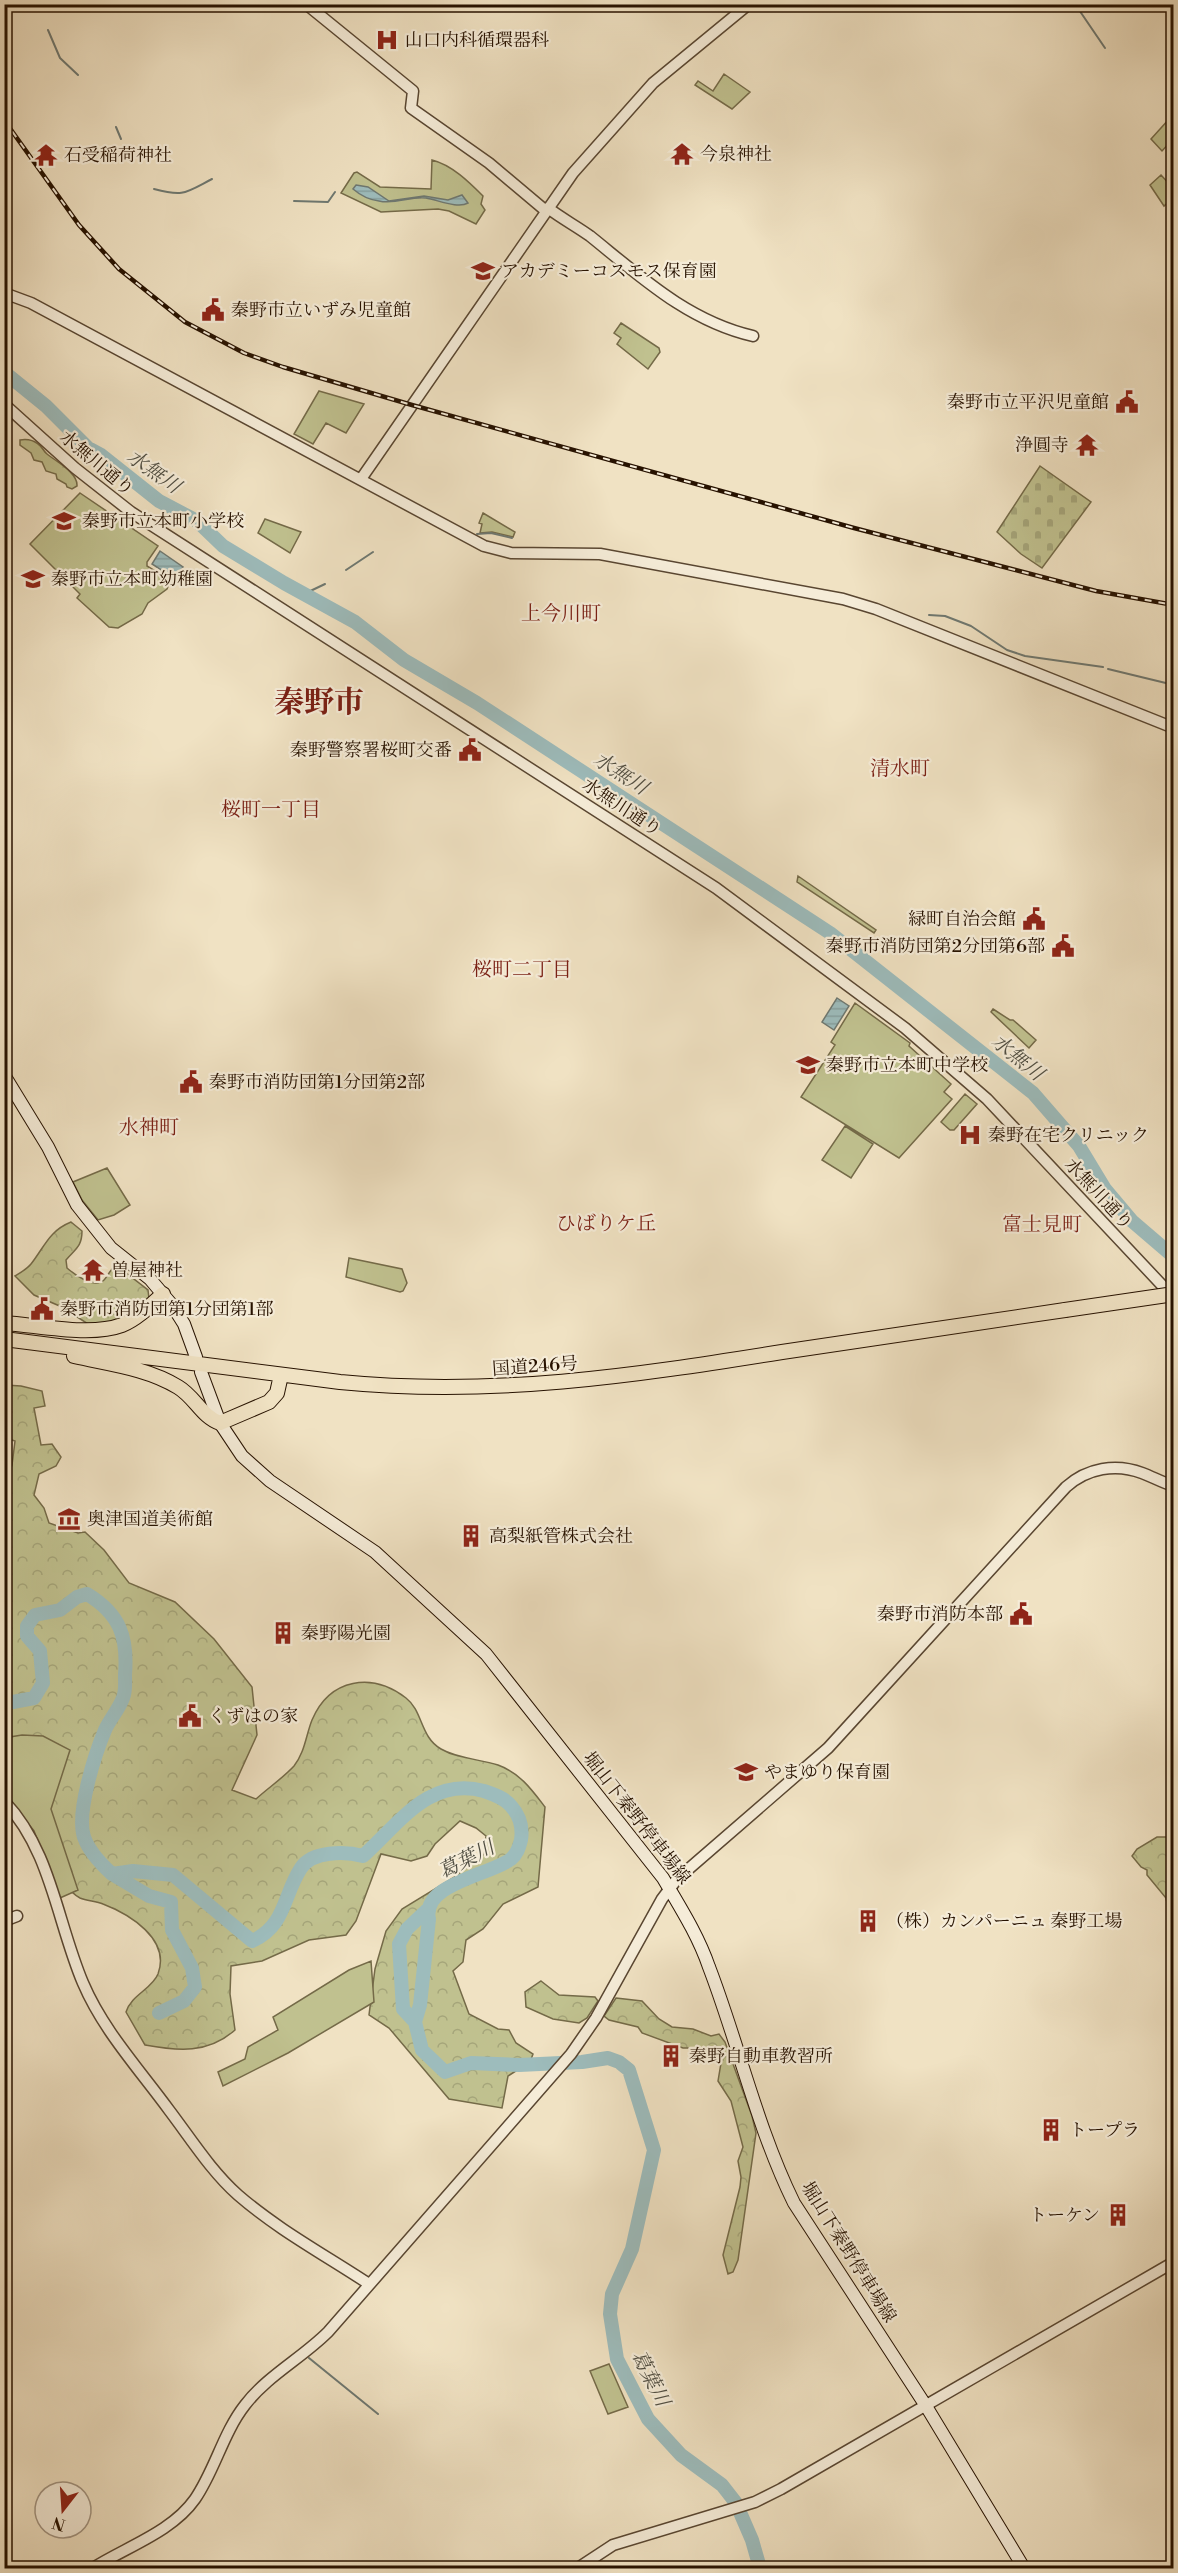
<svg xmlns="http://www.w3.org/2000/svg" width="1178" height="2573" font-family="'Libre Bodoni','Noto Serif JP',serif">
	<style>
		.forest { fill: url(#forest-crowns); stroke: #746a48; stroke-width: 1.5 }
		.cemetery { fill: url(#cemetery-stones); stroke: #746a48; stroke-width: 1.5 }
		.green { fill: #c0c18f; stroke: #746a48; stroke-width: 1.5 }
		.water { fill: url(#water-rules); stroke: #6e7871; stroke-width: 1.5 }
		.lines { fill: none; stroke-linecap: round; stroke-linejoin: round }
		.stream { stroke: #6e7871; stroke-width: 2 }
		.river { stroke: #9dbcbc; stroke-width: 14 }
		.tertiary-casing { stroke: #594631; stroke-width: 13 }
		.secondary-casing { stroke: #271200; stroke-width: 14 }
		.trunk-casing { stroke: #271200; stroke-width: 16 }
		.tertiary { stroke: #f5ecd8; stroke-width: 10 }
		.secondary { stroke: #f5ecd8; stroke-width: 12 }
		.trunk { stroke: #f0e2c3; stroke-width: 14 }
		.rail-casing { stroke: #271200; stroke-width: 4.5 }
		.rail { stroke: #f5ecd8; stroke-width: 2; stroke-dasharray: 7; stroke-linecap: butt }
		.trunk-bridge-casing { stroke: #271200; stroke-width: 16; stroke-linecap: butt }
		.trunk-bridge { stroke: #f0e2c3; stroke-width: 14 }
		.labels { text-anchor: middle; stroke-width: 4.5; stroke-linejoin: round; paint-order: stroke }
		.poi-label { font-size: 18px; fill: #271200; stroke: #f5ecd8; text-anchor: start }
		.street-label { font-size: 18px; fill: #271200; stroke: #f5ecd8 }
		.water-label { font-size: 20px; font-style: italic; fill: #504e42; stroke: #f5ecd8 }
		.neighbourhood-label { font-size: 20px; fill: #7a1f14; stroke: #f5ecd8 }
		.town-label { font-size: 30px; font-weight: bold; fill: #7a1f14; stroke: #f5ecd8 }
	</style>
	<defs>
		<pattern id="forest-crowns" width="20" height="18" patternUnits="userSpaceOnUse" patternTransform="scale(1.5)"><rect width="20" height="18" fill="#c0c18f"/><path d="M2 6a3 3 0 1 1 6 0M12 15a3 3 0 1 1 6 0" fill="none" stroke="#a5a57a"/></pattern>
		<pattern id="cemetery-stones" width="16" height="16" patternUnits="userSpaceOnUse" patternTransform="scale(1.5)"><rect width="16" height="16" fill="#c0c18f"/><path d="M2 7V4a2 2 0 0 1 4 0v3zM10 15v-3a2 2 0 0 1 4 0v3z" fill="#a5a57a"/></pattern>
		<pattern id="water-rules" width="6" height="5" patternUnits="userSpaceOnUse" patternTransform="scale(1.5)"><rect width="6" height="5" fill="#9dbcbc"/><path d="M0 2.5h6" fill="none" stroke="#87a1a0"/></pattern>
	</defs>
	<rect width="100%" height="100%" fill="#f0e2c3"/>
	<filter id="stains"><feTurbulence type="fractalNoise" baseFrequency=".00333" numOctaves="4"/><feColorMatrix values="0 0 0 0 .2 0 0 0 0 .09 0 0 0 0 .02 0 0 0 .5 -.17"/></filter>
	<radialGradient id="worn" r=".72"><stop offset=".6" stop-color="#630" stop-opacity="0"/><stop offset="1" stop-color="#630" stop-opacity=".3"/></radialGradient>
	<path class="forest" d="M 20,440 C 26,439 33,440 38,444 C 42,446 43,451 47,454 C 57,462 78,473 77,486 L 72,489 L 67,487 L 66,484 L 57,479 L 56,474 L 46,471 L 42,462 L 34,460 L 31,453 L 20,445 Z
		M 71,1222 L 82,1231 C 82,1247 75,1249 66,1260 L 67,1268 C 75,1275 94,1289 104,1280 C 107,1277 109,1272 113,1268 L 121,1269 L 148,1290 L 149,1299 L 141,1309 L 105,1326 L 88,1324 L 62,1307 L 34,1295 L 15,1276 C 20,1273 27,1269 31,1264 C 45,1246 49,1231 71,1222 Z
		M 5,1385 L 21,1386 L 42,1391 L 45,1406 L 34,1408 L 41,1445 L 52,1444 L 61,1457 L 56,1466 L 39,1474 L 34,1495 L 44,1508 L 49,1523 L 78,1533 L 85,1532 L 104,1550 L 129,1583 L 175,1602 L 214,1639 L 252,1687 L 257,1735 L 232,1790 L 256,1799 C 268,1788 283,1778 294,1766 C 305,1752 306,1735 312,1720 C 330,1678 372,1672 406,1698 C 423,1711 420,1737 441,1749 C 458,1759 480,1759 498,1765 C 520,1773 532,1790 545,1807 L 538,1887 L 503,1904 L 483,1929 L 466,1940 L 463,1962 L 453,1971 L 469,2014 L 498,2029 L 509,2030 L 516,2043 L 533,2054 L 530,2062 L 508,2076 L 502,2108 L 449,2099 L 389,2028 L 369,2015 L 375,1969 L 386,1931 L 402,1909 L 453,1878 L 484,1854 L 486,1836 L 476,1828 L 460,1821 L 435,1844 L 427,1856 L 411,1861 L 381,1854 L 356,1921 L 346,1935 L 309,1940 L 262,1961 L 231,1966 L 230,1994 L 235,2030 C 208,2054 178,2051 145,2045 L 126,2012 C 131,1995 152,1989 158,1974 C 171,1939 129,1914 103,1904 C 96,1901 87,1901 80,1898 C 70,1893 59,1877 50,1869 L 46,1812 L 5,1747 L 4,1478 L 12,1465 L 15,1441 L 9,1439 L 8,1425 L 5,1422 Z
		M 1157,1837 L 1169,1837 L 1173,1842 L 1173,1907 L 1167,1903 L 1166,1898 L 1147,1875 L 1147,1870 L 1141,1867 L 1132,1856 L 1137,1849 Z
		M 541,1981 L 559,1995 L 595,1997 L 598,2001 L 587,2018 L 579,2023 L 553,2019 L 526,2007 L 525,1992 Z
		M 616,1998 L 642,2001 L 659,2019 L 672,2027 L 693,2029 L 711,2036 L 719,2034 L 725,2042 L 752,2116 L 756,2133 L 738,2260 L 733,2272 L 728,2274 L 723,2255 L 740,2187 L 741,2177 L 738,2161 L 743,2147 L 731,2101 L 718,2081 L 721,2063 L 700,2048 L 683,2048 L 642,2033 L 638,2027 L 609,2020 L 604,2016 Z"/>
	<path class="cemetery" d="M 1040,466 L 1091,502 L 1042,568 L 1021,554 L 997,532 Z"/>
	<path class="green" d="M 724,74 L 750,92 L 732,109 L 695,85 L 698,81 L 713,91 Z
		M 1170,118 L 1173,120 L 1173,139 L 1162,151 L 1151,139 Z
		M 432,160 C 452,165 469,182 483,196 L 481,204 L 485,210 L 476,224 L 449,211 L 438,209 L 381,212 L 341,193 L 354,173 L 357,172 L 380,187 L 431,189 Z
		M 1161,175 L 1173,188 L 1173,198 L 1164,206 L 1150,185 Z
		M 621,323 L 659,348 L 660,352 L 648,369 L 617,344 L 621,338 L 614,333 Z
		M 319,391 L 364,404 L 346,433 L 326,423 L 313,444 L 294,434 Z
		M 80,493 L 158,546 L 147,562 L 147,566 L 168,579 L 166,582 L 169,584 L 167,589 L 148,603 L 142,614 L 118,628 L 109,627 L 77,598 L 80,594 L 30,544 Z
		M 483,513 L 515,532 L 513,537 L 492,532 L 480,533 L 482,524 L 479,523 Z
		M 265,519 L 301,532 L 290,553 L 258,533 Z
		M 798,876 L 876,930 L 874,933 L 797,882 Z
		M 855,1003 L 910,1043 L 909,1046 L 951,1084 L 944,1092 L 952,1099 L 899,1158 L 801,1097 L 835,1045 L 831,1042 Z
		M 993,1009 L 1010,1020 L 1013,1020 L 1036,1040 L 1029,1048 L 991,1012 Z
		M 965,1094 L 977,1104 L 954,1130 L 950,1130 L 941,1122 Z
		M 845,1126 L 873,1144 L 851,1178 L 822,1160 Z
		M 107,1168 L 130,1205 L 114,1215 L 98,1220 L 82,1200 L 73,1182 Z
		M 349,1258 L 402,1269 L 407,1283 L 403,1291 L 400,1292 L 346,1277 Z
		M 22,1735 L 43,1736 L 70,1750 L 51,1809 L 78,1890 L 60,1898 L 34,1831 L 5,1794 L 4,1738 Z
		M 371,1961 L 374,2002 L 288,2053 L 223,2086 L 218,2072 L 245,2059 L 248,2047 L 278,2030 L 273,2017 L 349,1970 Z
		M 609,2364 L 628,2407 L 608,2414 L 590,2371 Z"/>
	<path class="water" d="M 356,185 L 368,187 L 389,201 L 424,196 L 448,200 L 462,195 L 468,203 C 458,209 438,200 426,198 C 410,196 395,205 379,201 C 370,200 360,195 353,189 Z
		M 160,551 L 183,567 L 175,579 L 152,564 Z
		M 837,998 L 849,1006 L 834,1030 L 822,1022 Z"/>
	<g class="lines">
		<path class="stream" d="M 1075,4 L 1105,48
			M 48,30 L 60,58 L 78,75
			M 116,127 L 121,139
			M 154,189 C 184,197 185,193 212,179
			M 294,201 L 328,202 L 335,192
			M 477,534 L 491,533 L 512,538
			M 346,570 L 373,552
			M 304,594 L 325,584
			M 929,615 L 945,616 L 971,626 L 1007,650 L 1025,656 L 1103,667
			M 1108,669 L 1174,685
			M 309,2358 L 378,2414"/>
		<path class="river" d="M 4,372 L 46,406 L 88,448 L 101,455 L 159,501 L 197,521 L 223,546 L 284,583 L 355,622 L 404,660 L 477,703 L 830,933 L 1033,1093 L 1079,1146 L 1105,1189 L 1132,1221 L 1174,1257
			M 4,1700 L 13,1702 L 34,1698 L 43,1683 L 40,1651 L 27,1636 L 27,1626 L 35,1615 L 60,1610 L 77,1597 L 87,1594 C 120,1614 128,1637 125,1675 C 125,1682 126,1691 123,1698 C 119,1709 110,1719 105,1730 C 95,1754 76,1813 84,1837 C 89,1852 101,1864 112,1874 L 133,1871 L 173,1875 L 252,1941 C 286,1926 283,1895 301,1868 C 312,1851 345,1851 363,1856 C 399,1824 429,1776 484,1791 C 493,1794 505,1798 511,1806 C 520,1816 523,1827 521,1840 C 519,1848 517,1854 511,1859 C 490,1875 421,1884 429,1919 L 420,2005 L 415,2022 L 422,2050 L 445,2072 L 471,2063 L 519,2065 L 582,2062 L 608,2058 L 619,2062 L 629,2070 L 654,2150 L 632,2249 L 612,2294 L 610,2314 L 617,2359 L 648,2419 L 681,2455 L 722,2485 L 736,2503 L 752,2540 L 760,2568
			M 112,1874 L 149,1896 L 171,1902 L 172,1930 L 192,1968 L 195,1987 L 184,2001 L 159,2013
			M 415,2022 L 403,2009 L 399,1944 L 407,1929 L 427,1910"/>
		<g class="tertiary-casing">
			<path id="tertiary" d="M 306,4 L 413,91 L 411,108 L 489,163 L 546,211
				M 548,208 C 561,218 576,226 590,236 C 641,277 688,321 753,336
				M 4,293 L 31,303 L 484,546 L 511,553 L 600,554 L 843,599 L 876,609 L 1174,728
				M 4,404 L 75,468 L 131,512 L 716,888 L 905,1028 L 987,1099 L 1174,1298
				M 361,479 L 573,173 L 653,83 L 749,4
				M 4,1801 C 51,1850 57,1922 83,1983 C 103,2030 139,2069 169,2110 C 191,2139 211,2171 238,2195 C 277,2229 325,2255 369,2284
				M 4,1921 L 17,1916
				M 93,2568 C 126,2547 172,2532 195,2499 C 215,2470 223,2433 245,2405 C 267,2376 302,2358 328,2332 L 571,2054 L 596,2018 L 662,1899 L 677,1879 L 828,1748 L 1066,1487 C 1087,1468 1116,1463 1142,1473 C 1153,1477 1163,1483 1174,1486
				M 578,2568 L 613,2545 L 755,2502 L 781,2489 L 1174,2262"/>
		</g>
		<g class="secondary-casing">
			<path id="secondary" d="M 4,1075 L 48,1147 L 77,1205 L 111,1248 L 150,1279 L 172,1305 L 184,1324 L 196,1357
				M 201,1372 L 220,1423 L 242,1456 L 270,1481 L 375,1552 L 486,1654 L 663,1878 C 680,1907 698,1935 709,1967 C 739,2045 757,2128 794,2203 L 926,2406 L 1024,2568"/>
		</g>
		<g class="trunk-casing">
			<path id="trunk" d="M 4,1323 C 38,1325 90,1337 122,1325 C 137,1319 151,1305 163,1294
				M 4,1339 L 340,1382 C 493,1397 632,1376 782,1352 C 876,1338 971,1324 1065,1310
				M 74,1356 C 109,1364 147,1368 178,1387 C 195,1397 202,1417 220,1423 L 269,1402 L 277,1393 L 281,1375"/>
		</g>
		<use href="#tertiary" class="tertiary"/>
		<use href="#secondary" class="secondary"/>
		<use href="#trunk" class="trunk"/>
		<g class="rail-casing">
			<path id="rail" d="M 4,120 L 79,225 L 119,269 L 185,322 L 244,353 L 283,367 L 412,405 L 854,528 L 1096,591 L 1174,605"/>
		</g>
		<use href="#rail" class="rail"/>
		<g class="trunk-bridge-casing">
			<path id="trunk-bridge" d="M 1065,1310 L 1174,1294"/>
		</g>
		<use href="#trunk-bridge" class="trunk-bridge"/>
	</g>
	<defs>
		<g id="hospital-bare" transform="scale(1.8)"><path d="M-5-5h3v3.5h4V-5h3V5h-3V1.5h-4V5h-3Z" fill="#8f2418" stroke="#f5ecd8" stroke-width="2.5" paint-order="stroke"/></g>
		<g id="temple-bare" transform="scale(1.8)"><path d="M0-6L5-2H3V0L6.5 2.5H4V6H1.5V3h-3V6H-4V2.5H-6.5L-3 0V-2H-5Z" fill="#8f2418" stroke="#f5ecd8" stroke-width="2.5" paint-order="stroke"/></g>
		<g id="school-bare" transform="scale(1.8)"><path d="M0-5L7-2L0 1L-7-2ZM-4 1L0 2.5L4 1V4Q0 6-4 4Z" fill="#8f2418" stroke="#f5ecd8" stroke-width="2.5" paint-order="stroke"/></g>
		<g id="civic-bare" transform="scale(1.8)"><path d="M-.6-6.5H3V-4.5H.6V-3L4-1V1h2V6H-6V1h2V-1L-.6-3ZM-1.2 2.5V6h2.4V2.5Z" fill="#8f2418" stroke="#f5ecd8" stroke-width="2.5" paint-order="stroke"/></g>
		<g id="museum-bare" transform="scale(1.8)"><path d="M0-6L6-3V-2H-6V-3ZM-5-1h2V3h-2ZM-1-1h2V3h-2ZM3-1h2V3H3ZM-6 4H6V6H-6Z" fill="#8f2418" stroke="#f5ecd8" stroke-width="2.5" paint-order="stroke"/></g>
		<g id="building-bare" transform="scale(1.8)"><path d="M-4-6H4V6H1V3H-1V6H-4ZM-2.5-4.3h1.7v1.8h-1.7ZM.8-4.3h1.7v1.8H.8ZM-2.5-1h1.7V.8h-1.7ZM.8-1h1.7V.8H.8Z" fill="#8f2418" stroke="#f5ecd8" stroke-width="2.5" paint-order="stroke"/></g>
	</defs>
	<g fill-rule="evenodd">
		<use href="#hospital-bare" x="387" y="40"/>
		<use href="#temple-bare" x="682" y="154"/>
		<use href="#temple-bare" x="46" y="155"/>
		<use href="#school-bare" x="483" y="271"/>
		<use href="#civic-bare" x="213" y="310"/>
		<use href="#civic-bare" x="1127" y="402"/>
		<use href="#temple-bare" x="1087" y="445"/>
		<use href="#school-bare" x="64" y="521"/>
		<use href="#school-bare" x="33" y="579"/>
		<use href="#civic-bare" x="470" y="750"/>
		<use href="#civic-bare" x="1034" y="919"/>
		<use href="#civic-bare" x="1063" y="946"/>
		<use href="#school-bare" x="808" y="1065"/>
		<use href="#civic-bare" x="191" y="1082"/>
		<use href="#hospital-bare" x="970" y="1135"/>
		<use href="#temple-bare" x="93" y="1270"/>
		<use href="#civic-bare" x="42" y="1309"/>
		<use href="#museum-bare" x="69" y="1519"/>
		<use href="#building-bare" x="471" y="1536"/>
		<use href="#civic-bare" x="1021" y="1614"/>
		<use href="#building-bare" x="283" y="1633"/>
		<use href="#civic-bare" x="190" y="1716"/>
		<use href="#school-bare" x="746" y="1772"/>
		<use href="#building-bare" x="868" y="1921"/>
		<use href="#building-bare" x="671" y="2056"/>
		<use href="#building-bare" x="1051" y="2130"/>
		<use href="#building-bare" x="1118" y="2215"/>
	</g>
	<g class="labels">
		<g class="poi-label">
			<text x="405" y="46">山口内科循環器科</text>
			<text x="700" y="160">今泉神社</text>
			<text x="64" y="161">石受稲荷神社</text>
			<text x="501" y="277">アカデミーコスモス保育園</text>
			<text x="231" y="316">秦野市立いずみ児童館</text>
			<text x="1109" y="408" text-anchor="end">秦野市立平沢児童館</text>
			<text x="1069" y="451" text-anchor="end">浄圓寺</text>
			<text x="82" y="527">秦野市立本町小学校</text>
			<text x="51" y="585">秦野市立本町幼稚園</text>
			<text x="452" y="756" text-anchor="end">秦野警察署桜町交番</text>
			<text x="1016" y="925" text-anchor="end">緑町自治会館</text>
			<text x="1045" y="952" text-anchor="end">秦野市消防団第2分団第6部</text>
			<text x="826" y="1071">秦野市立本町中学校</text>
			<text x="209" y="1088">秦野市消防団第1分団第2部</text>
			<text x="988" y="1141">秦野在宅クリニック</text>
			<text x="111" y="1276">曽屋神社</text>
			<text x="60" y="1315">秦野市消防団第1分団第1部</text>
			<text x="87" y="1525">奥津国道美術館</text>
			<text x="489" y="1542">高梨紙管株式会社</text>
			<text x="1003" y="1620" text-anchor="end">秦野市消防本部</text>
			<text x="301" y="1639">秦野陽光園</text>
			<text x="208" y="1722">くずはの家</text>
			<text x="764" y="1778">やまゆり保育園</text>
			<text x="886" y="1927">（株）カンパーニュ 秦野工場</text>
			<text x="689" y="2062">秦野自動車教習所</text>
			<text x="1069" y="2136">トープラ</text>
			<text x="1100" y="2221" text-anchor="end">トーケン</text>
		</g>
		<g class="street-label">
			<text transform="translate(97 463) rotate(40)" y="6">水無川通り</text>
			<text transform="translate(622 807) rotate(33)" y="6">水無川通り</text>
			<text transform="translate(1099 1194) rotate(47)" y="6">水無川通り</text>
			<text transform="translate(535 1366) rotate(-4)" y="6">国道246号</text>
			<text transform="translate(637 1818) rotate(52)" y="6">堀山下秦野停車場線</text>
			<text transform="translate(849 2252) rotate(58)" y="6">堀山下秦野停車場線</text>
		</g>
		<g class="water-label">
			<text transform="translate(154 471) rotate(35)" y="7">水無川</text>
			<text transform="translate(621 773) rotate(33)" y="7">水無川</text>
			<text transform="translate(1018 1057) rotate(39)" y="7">水無川</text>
			<text transform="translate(466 1859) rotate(-27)" y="7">葛葉川</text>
			<text transform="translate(651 2378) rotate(63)" y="7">葛葉川</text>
		</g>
		<g class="neighbourhood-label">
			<text x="561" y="620">上今川町</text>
			<text x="900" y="775">清水町</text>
			<text x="271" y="816">桜町一丁目</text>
			<text x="522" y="976">桜町二丁目</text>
			<text x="149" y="1134">水神町</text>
			<text x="606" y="1230">ひばりケ丘</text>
			<text x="1042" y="1231">富士見町</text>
		</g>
		<g class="town-label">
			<text x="319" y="712">秦野市</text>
		</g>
	</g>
	<rect width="1178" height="2573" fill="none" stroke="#f0e2c3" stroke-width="24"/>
	<rect x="6" y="6" width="1166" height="2561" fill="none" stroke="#271200" stroke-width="3"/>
	<rect x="12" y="12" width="1154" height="2549" fill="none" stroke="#271200" stroke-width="1.5"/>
	<g transform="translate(63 2510) rotate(197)"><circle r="28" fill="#f5ecd8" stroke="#a39582" stroke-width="1.5"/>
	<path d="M0-4.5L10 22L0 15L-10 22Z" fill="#8f2418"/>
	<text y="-9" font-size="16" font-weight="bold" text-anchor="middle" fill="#271200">N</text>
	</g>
	<rect width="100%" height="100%" filter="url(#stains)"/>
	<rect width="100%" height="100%" fill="url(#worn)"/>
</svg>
